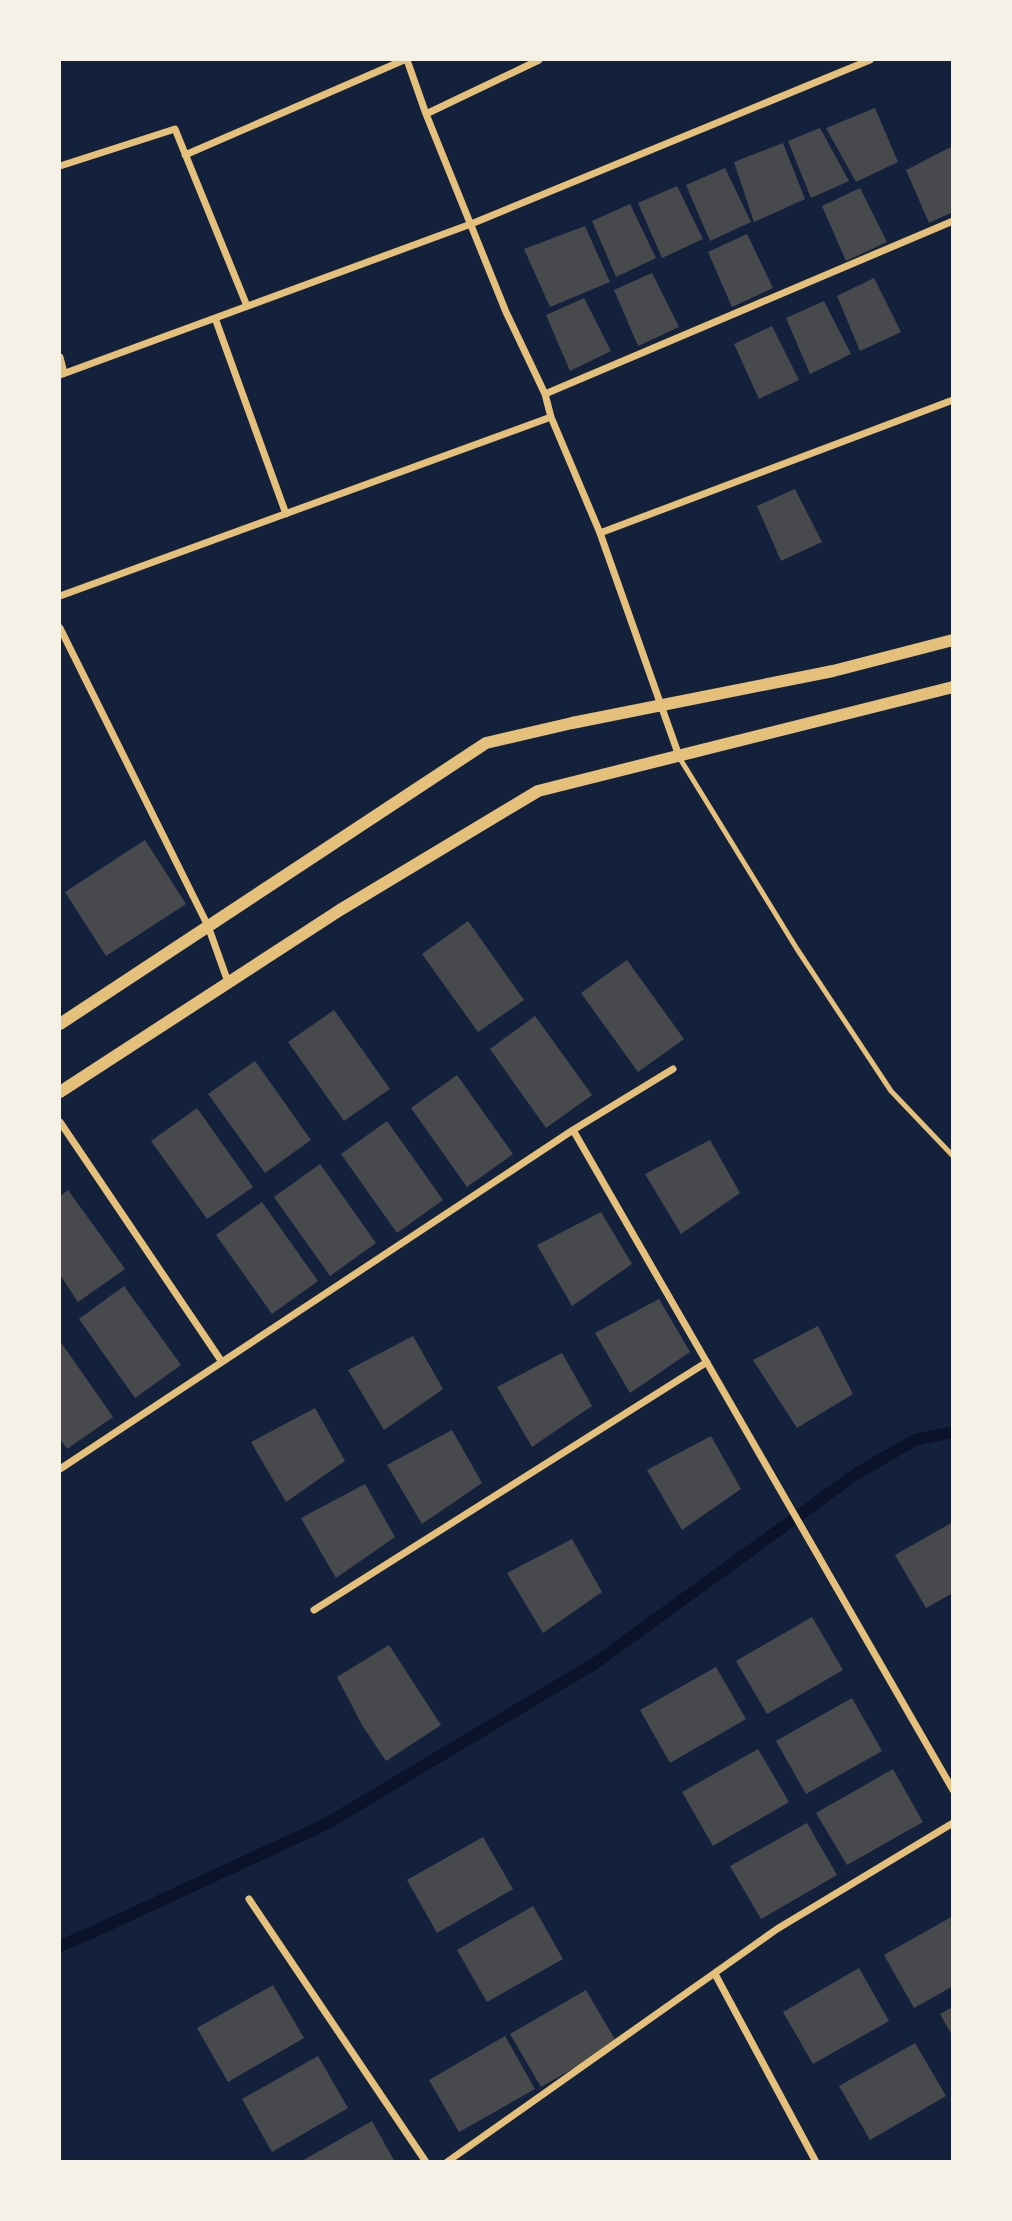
<svg xmlns="http://www.w3.org/2000/svg" width="1012" height="2221" font-family="Figtree,sans-serif">
	<style>
		.lines { fill: none; stroke-linecap: round; stroke-linejoin: round }
		.stream { stroke: #0b132b; stroke-width: 12 }
		.building { fill: #48494c }
		.service { stroke: #e5c07b; stroke-width: 5 }
		.minor { stroke: #e5c07b; stroke-width: 7 }
		.tertiary { stroke: #e5c07b; stroke-width: 12 }
	</style>
	<rect width="100%" height="100%" fill="#14213d"/>
	<g class="lines">
		<path class="stream" d="M 60,1946 L 93,1932 L 326,1824 L 594,1664 L 856,1474 L 915,1440 L 953,1432"/>
	</g>
	<path class="building" d="M 875,108 L 898,162 L 856,182 L 826,128 Z
		M 820,128 L 849,181 L 811,198 L 788,141 Z
		M 783,143 L 805,199 L 754,222 L 734,162 Z
		M 953,146 L 953,212 L 929,223 L 906,170 Z
		M 725,168 L 751,222 L 710,241 L 686,185 Z
		M 677,186 L 703,239 L 662,258 L 638,203 Z
		M 860,188 L 887,242 L 846,261 L 822,206 Z
		M 630,204 L 656,258 L 616,277 L 592,221 Z
		M 585,226 L 610,282 L 550,307 L 524,249 Z
		M 747,234 L 773,288 L 732,307 L 708,252 Z
		M 652,273 L 679,327 L 638,346 L 614,290 Z
		M 874,278 L 901,332 L 860,351 L 837,296 Z
		M 584,298 L 611,351 L 570,371 L 546,315 Z
		M 824,301 L 851,354 L 810,374 L 786,318 Z
		M 772,326 L 799,380 L 759,399 L 734,344 Z
		M 795,489 L 822,542 L 781,561 L 757,506 Z
		M 145,840 L 186,904 L 106,956 L 65,892 Z
		M 468,921 L 524,1000 L 478,1032 L 422,954 Z
		M 627,960 L 684,1039 L 638,1072 L 581,993 Z
		M 334,1010 L 390,1089 L 344,1121 L 288,1042 Z
		M 535,1016 L 592,1095 L 546,1128 L 490,1049 Z
		M 255,1061 L 311,1140 L 265,1173 L 208,1094 Z
		M 457,1075 L 513,1154 L 467,1187 L 411,1108 Z
		M 197,1108 L 253,1187 L 207,1219 L 151,1141 Z
		M 387,1121 L 443,1200 L 397,1233 L 341,1154 Z
		M 710,1140 L 740,1193 L 681,1234 L 645,1174 Z
		M 320,1164 L 376,1243 L 330,1276 L 274,1197 Z
		M 68,1190 L 125,1269 L 78,1302 L 60,1275 L 60,1196 Z
		M 262,1202 L 318,1281 L 272,1314 L 216,1235 Z
		M 601,1212 L 632,1264 L 572,1306 L 537,1245 Z
		M 124,1286 L 181,1365 L 135,1398 L 79,1319 Z
		M 659,1299 L 690,1352 L 630,1393 L 595,1333 Z
		M 818,1326 L 853,1394 L 797,1428 L 753,1360 Z
		M 413,1336 L 443,1389 L 384,1430 L 348,1370 Z
		M 60,1341 L 113,1417 L 67,1449 L 60,1439 Z
		M 562,1353 L 592,1406 L 532,1447 L 497,1387 Z
		M 315,1408 L 345,1461 L 286,1502 L 251,1442 Z
		M 452,1430 L 482,1483 L 422,1524 L 387,1465 Z
		M 711,1436 L 741,1489 L 682,1530 L 647,1470 Z
		M 365,1484 L 395,1537 L 336,1578 L 301,1518 Z
		M 953,1522 L 953,1593 L 926,1608 L 895,1555 Z
		M 572,1539 L 602,1592 L 543,1633 L 507,1573 Z
		M 812,1617 L 843,1670 L 767,1714 L 736,1661 Z
		M 389,1645 L 441,1725 L 386,1761 L 362,1725 L 337,1677 Z
		M 716,1667 L 746,1719 L 670,1763 L 640,1710 Z
		M 852,1698 L 882,1751 L 806,1794 L 776,1741 Z
		M 758,1749 L 789,1802 L 713,1846 L 682,1792 Z
		M 893,1769 L 923,1822 L 847,1865 L 816,1813 Z
		M 807,1823 L 837,1875 L 761,1919 L 730,1866 Z
		M 483,1837 L 513,1889 L 437,1933 L 407,1880 Z
		M 533,1906 L 563,1959 L 487,2002 L 457,1950 Z
		M 953,1916 L 953,1986 L 914,2008 L 884,1955 Z
		M 859,1968 L 889,2021 L 813,2064 L 783,2012 Z
		M 273,1985 L 304,2038 L 228,2082 L 197,2028 Z
		M 586,1990 L 617,2043 L 541,2087 L 510,2034 Z
		M 953,2007 L 953,2037 L 940,2014 Z
		M 505,2036 L 535,2089 L 459,2132 L 429,2080 Z
		M 915,2043 L 946,2096 L 870,2140 L 839,2086 Z
		M 318,2056 L 348,2108 L 272,2152 L 242,2099 Z
		M 372,2121 L 395,2162 L 300,2162 Z"/>
	<g class="lines">
		<path class="service" d="M 679,757 L 797,949 L 891,1091 L 953,1156"/>
		<path class="minor" d="M 407,60 L 426,114 L 506,312 L 545,394 L 551,417 L 600,533 L 679,756
			M 426,114 L 539,60
			M 185,155 L 404,60
			M 60,166 L 175,129 L 247,306
			M 215,318 L 286,514
			M 60,357 L 64,373
			M 60,375 L 471,224 L 870,60
			M 545,394 L 953,221
			M 600,533 L 953,400
			M 60,596 L 551,417
			M 60,628 L 208,926 L 228,982
			M 60,1122 L 222,1362
			M 573,1130 L 953,1790
			M 60,1469 L 573,1130 L 673,1069
			M 314,1610 L 707,1362
			M 249,1899 L 426,2162
			M 715,1974 L 816,2162
			M 447,2162 L 777,1929 L 953,1823"/>
		<path class="tertiary" d="M 60,1024 L 486,743 L 572,723 L 833,671 L 953,640
			M 60,1092 L 340,910 L 538,791 L 953,687"/>
	</g>
	<rect width="1012" height="2221" fill="none" stroke="#f6f1e7" stroke-width="122"/>
</svg>
